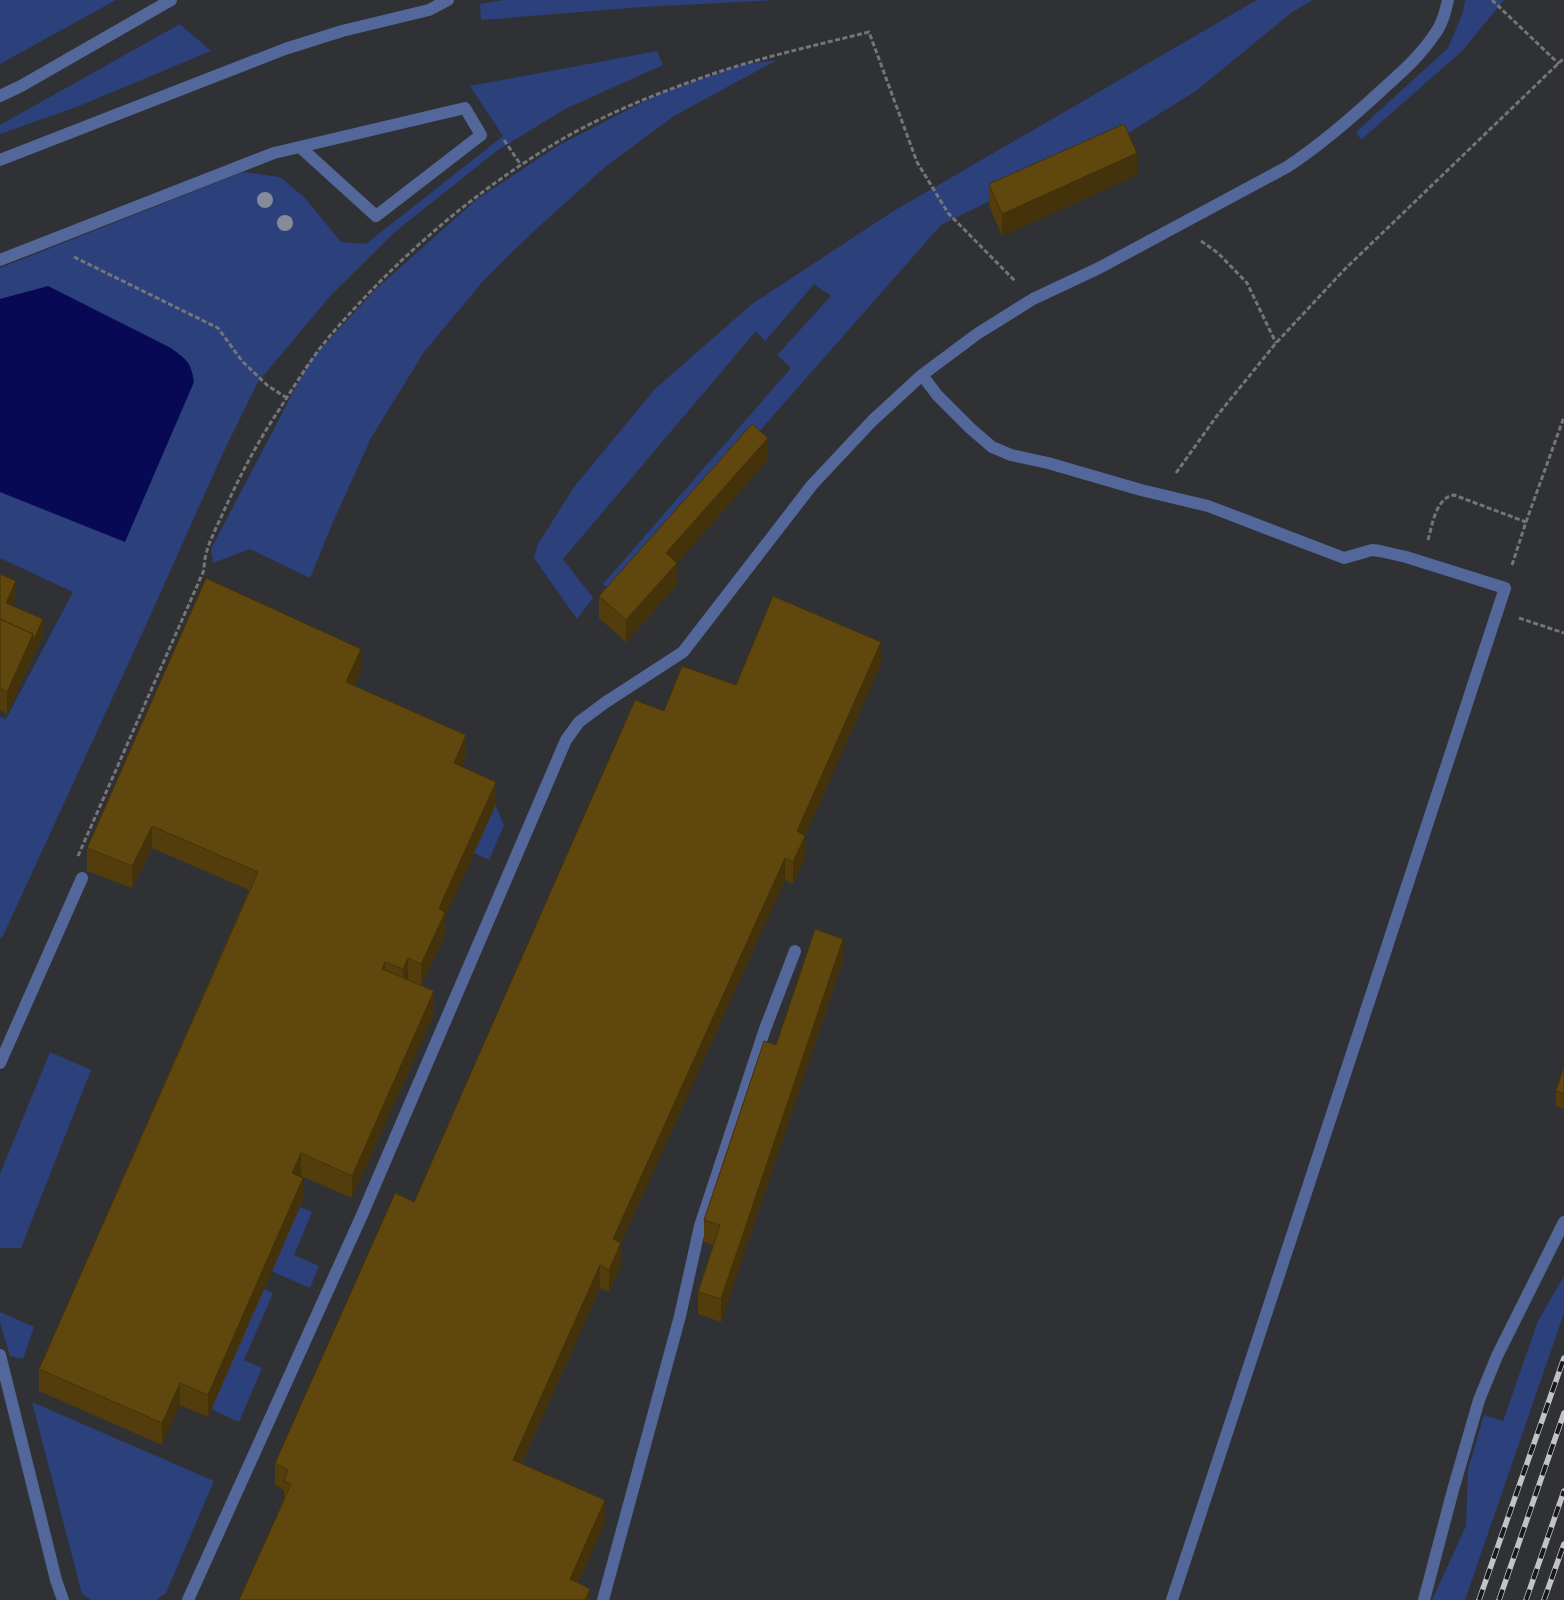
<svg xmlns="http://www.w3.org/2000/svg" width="1564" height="1600" font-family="'Golos Text',sans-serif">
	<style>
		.green { fill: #2c407c }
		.water { fill: #070955 }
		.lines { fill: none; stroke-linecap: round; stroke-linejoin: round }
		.path { stroke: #747579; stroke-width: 3; stroke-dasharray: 5 2.5; stroke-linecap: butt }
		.lane { stroke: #54679b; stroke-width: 12 }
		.street { stroke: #54679b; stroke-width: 12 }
		.rail-casing { stroke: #c2c3c7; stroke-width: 5.5 }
		.rail { stroke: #18191b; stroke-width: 4; stroke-dasharray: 11; stroke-linecap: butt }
		.tree { fill: #858b99 }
		.wall { fill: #533d0c }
		.shaded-wall { fill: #43320a }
		.building { fill: #60470e; stroke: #43320a }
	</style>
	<rect width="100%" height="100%" fill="#2f3135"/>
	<path class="green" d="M 0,0 L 116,0 L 0,64 Z
		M 503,0 L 776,0 L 642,7 L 481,20 L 480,4 Z
		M 1257,0 L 1313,0 L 1291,13 L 1196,91 L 1125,135 L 941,225 L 615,595 L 603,584 L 791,368 L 777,355 L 831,296 L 814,284 L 765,341 L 756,331 L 563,559 L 593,598 L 577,619 L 534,558 L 538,544 L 574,487 L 655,389 L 752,304 L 892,212 Z
		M 1465,0 L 1504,0 L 1462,51 L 1361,140 L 1356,132 L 1448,48 L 1463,12 Z
		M 180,24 L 211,51 L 79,106 L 0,134 L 0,125 Z
		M 657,51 L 663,65 L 565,109 L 498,150 L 396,231 L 332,294 L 258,382 L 223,453 L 146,625 L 2,938 L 0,938 L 0,717 L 6,719 L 73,592 L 0,558 L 0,268 L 243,172 L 280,177 L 305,198 L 341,242 L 366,244 L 503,136 L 470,86 Z
		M 777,60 L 674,116 L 605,167 L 533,232 L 484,280 L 424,352 L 371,438 L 333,522 L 310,578 L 250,549 L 213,563 L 211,549 L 309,362 L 375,290 L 476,200 L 559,145 L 661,93 L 742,65 Z
		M 494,802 L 504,825 L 489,860 L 472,852 Z
		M 50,1052 L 91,1070 L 21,1248 L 0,1248 L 0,1174 Z
		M 298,1206 L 312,1212 L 294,1255 L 319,1266 L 310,1288 L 271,1271 Z
		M 1564,1276 L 1564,1313 L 1465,1600 L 1432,1600 L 1466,1526 L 1468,1470 L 1484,1415 L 1503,1421 L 1538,1321 Z
		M 261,1288 L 273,1293 L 244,1360 L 262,1368 L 239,1422 L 209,1408 Z
		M 0,1312 L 34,1327 L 23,1359 L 10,1356 L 0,1322 Z
		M 32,1402 L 214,1481 L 166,1593 L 156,1600 L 91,1600 L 82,1594 Z"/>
	<path class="water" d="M 48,286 L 171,348 C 187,360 191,362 194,382 L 125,542 L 0,492 L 0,299 Z"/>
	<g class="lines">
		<path class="path" d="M 1492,0 L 1559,64
			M 504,140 L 521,165
			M 1201,241 L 1218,253 L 1247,283 L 1276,343
			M 74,257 L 218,328 L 242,361 L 268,386 L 287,398
			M 1176,473 L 1216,417 L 1276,343 L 1345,269 L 1564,58
			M 1428,540 C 1432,526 1436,497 1454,495 L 1526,522
			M 1512,565 L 1526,522 L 1564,417
			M 1519,618 L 1564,633
			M 78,856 L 204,570 C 204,550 214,533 222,515 C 237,482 253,450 273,419 C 291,392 308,362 329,337 C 396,259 470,194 559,141 C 600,117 645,98 690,82 C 748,60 809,47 869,32 L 917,162 L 948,213 L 1016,282"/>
		<path class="lane" d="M 0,160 L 285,49 L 342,31 L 429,10 L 448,0
			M 0,260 L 274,153 L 465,108 L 481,135 L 376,216 L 300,147
			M 922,375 L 937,395 L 970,428 L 992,447 L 1011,455 L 1048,463 L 1141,490 L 1208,506 L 1344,558 L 1372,550 L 1380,551 L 1406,557 L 1505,588 L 1172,1600
			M 0,1063 L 82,878
			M 0,1355 L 56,1580 L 63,1600
			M 188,1600 L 362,1215 L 566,740 L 579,722 L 606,702 L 683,652 L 812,485 L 872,421 L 922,375 L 977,334 L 1033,299 L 1099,268 L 1287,167 C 1322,144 1354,116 1384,88 C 1402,72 1421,55 1434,35 C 1442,25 1445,13 1448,0
			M 603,1600 L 680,1316 L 700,1226 L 765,1029 L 795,951
			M 1424,1600 L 1453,1490 L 1479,1400 L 1497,1356 L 1564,1222"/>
		<path class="street" d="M 0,96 L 21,86 L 171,0"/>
		<g class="rail-casing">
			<path id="rail" d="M 1479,1600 L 1564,1358
				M 1499,1600 L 1564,1413
				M 1526,1600 L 1564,1491
				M 1544,1600 L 1564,1544"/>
		</g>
		<use href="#rail" class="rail"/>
	</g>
	<g class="tree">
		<circle cx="265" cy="200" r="8"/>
		<circle cx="285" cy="223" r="8"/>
	</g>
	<path class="wall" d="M 1137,175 L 1002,236 L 989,206 L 989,184 Z
		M 768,460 L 677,563 L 677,585 L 626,642 L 599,618 L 599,596 Z
		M 0,574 L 16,596 L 12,606 L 43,634 L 7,714 L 0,710 Z
		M 881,664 L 805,836 L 805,858 L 793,884 L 785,880 L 621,1243 L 621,1265 L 609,1292 L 600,1288 L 522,1463 L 605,1522 L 578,1583 L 590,1600 L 284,1499 L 284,1490 L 275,1485 L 275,1463 L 414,1202 L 664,711 L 736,685 Z
		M 361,671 L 354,686 L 466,757 L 462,767 L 496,804 L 445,918 L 445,935 L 421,986 L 434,1014 L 352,1198 L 301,1176 L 303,1200 L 208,1417 L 180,1405 L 162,1445 L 39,1391 L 39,1369 L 249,890 L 152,848 L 132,888 L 87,871 L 87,848 Z
		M 843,961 L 721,1322 L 698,1314 L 698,1292 L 713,1245 L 704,1242 L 704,1220 L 776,1045 Z
		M 1564,1066 L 1564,1109 L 1556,1106 L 1556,1091 Z"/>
	<path class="shaded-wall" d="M 1137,153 L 1137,175 L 1002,236 L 1002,214 Z
		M 768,438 L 768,460 L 677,563 L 677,585 L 626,642 L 626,620 L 666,553 Z
		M 16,581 L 16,596 L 6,618 L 6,603 Z
		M 43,619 L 43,634 L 7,714 L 7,692 L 33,634 Z
		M 881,642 L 881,664 L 805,836 L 805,858 L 793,884 L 793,862 L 797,831 Z
		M 361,649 L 361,671 L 346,704 L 346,682 Z
		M 466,735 L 466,757 L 454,786 L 454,763 Z
		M 496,782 L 496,804 L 445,918 L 445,935 L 421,986 L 421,964 L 439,908 Z
		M 152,826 L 152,848 L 132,888 L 132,866 Z
		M 785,858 L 785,880 L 613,1261 L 613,1239 Z
		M 843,939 L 843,961 L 721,1322 L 721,1299 Z
		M 408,958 L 408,980 L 403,991 L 403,969 Z
		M 385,962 L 385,984 L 382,969 Z
		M 434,991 L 434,1014 L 352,1198 L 352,1176 Z
		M 301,1153 L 301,1176 L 292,1195 L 292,1173 Z
		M 303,1178 L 303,1200 L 208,1417 L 208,1395 Z
		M 621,1243 L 621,1265 L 609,1292 L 609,1270 Z
		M 600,1265 L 600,1288 L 513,1482 L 513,1460 Z
		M 180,1383 L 180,1405 L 162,1445 L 162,1423 Z
		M 605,1500 L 605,1522 L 571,1600 L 570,1579 Z
		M 590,1589 L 590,1600 L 585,1600 Z"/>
	<path class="building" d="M 1124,124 L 1137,153 L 1002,214 L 989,184 Z
		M 752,424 L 768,438 L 666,553 L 677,563 L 626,620 L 599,596 Z
		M 0,574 L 16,581 L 6,603 L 43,619 L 33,641 L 33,634 L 0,619 Z
		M 206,578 L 361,649 L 346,682 L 466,735 L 454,763 L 496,782 L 439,908 L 445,913 L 421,964 L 408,958 L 403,969 L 385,962 L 382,969 L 434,991 L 352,1176 L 301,1153 L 292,1173 L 303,1178 L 208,1395 L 180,1383 L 162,1423 L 39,1369 L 258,872 L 152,826 L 132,866 L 87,848 Z
		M 773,596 L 881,642 L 797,831 L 805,836 L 793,862 L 785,858 L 613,1239 L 621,1243 L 609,1270 L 600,1265 L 513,1460 L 605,1500 L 570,1579 L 590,1589 L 585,1600 L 239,1600 L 291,1484 L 284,1481 L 288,1470 L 275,1463 L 395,1193 L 414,1202 L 635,700 L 664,711 L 682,666 L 736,685 Z
		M 0,619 L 33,634 L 7,692 L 0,688 Z
		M 815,929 L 843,939 L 721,1299 L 698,1292 L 720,1225 L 704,1220 L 764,1041 L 776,1045 Z
		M 1564,1066 L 1564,1094 L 1556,1091 Z"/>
</svg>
